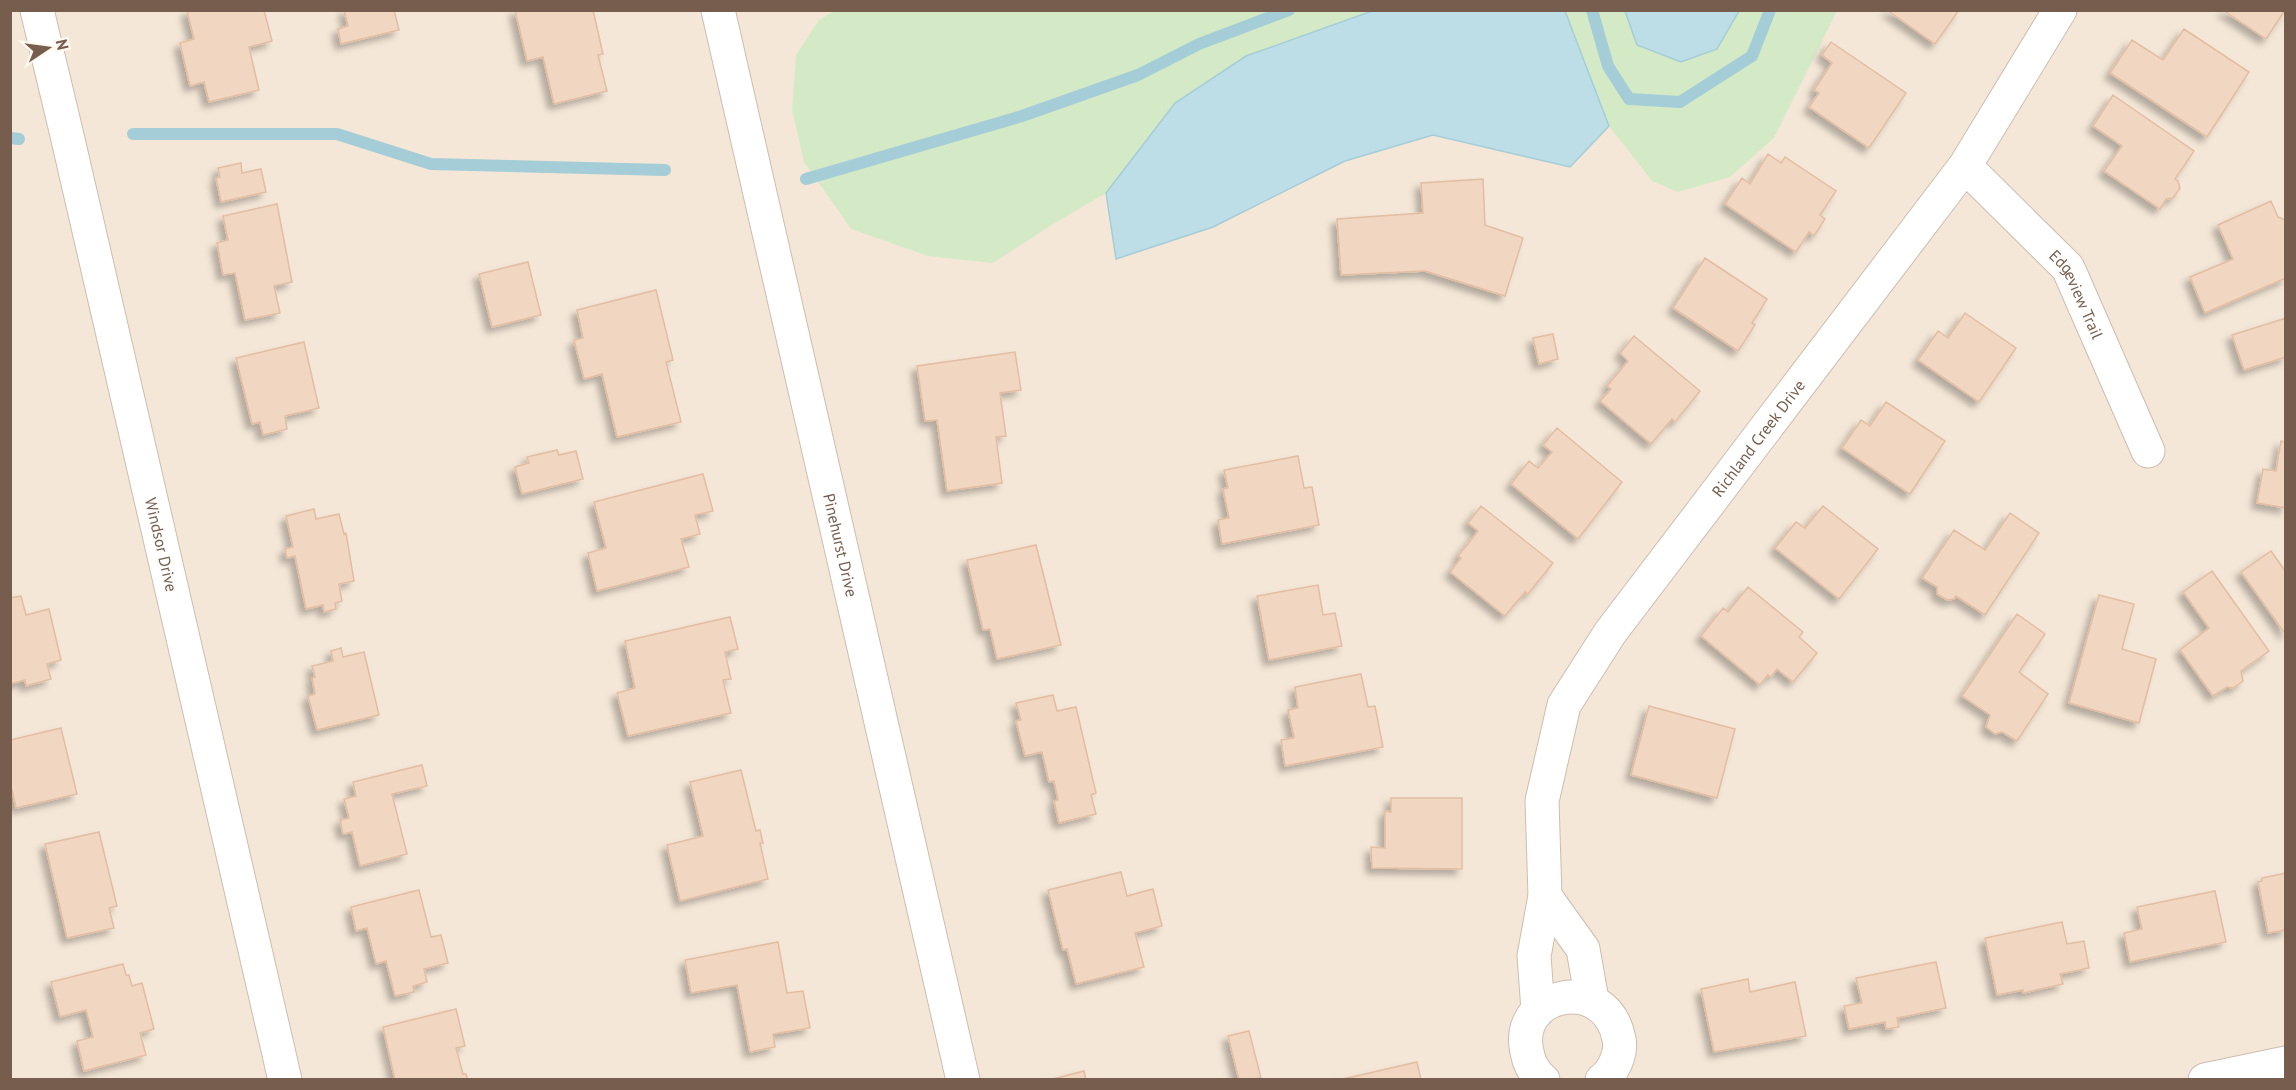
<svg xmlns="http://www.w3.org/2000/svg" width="2296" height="1090" font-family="'PT Sans',sans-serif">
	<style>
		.residential { fill: #f4e7d7 }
		.green { fill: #d4eac7 }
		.water { fill: #bddee6; stroke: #a4cdd7; stroke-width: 1.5 }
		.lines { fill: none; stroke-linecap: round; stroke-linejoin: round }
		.stream { stroke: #a4cdd7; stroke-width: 12 }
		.building { fill: #f1d6c1; stroke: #e3bda2; stroke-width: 1.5; filter: url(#shadow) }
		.minor-casing { stroke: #cebdaf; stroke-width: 35 }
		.minor { stroke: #fff; stroke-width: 33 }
		.labels { text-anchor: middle; stroke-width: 5; stroke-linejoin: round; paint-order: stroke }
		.street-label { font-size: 16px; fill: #765d4d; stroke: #fff9ef }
	</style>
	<defs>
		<filter id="shadow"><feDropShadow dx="-5.5" dy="5.5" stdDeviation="3" flood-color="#0004"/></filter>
	</defs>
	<rect width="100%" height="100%" fill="#fcf5e9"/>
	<path class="residential" d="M 10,11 L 2285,11 L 2285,1079 L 11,1079 Z"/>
	<path class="green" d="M 834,11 L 1372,11 L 1246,56 L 1175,103 L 1106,193 L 1050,226 L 993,263 L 928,256 L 851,229 L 804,162 L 792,109 L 796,55 L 819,20 Z
		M 1565,11 L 1625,11 L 1637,45 L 1717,49 L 1739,11 L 1837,11 L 1774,138 L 1730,177 L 1678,192 L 1652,181 L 1609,126 Z"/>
	<path class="water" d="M 1372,11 L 1565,11 L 1609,126 L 1570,167 L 1433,135 L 1345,161 L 1213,227 L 1116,259 L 1106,193 L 1175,103 L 1246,56 Z
		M 1625,11 L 1739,10 L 1739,11 L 1717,49 L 1681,62 L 1637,45 Z"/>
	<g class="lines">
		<path class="stream" d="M 1592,10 L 1608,66 L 1629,99 L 1680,102 L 1752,56 L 1770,10
			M 133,134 L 337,134 L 431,164 L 665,170
			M 10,138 L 19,139
			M 806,179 L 1022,116 L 1138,75 L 1199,44 L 1289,10"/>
	</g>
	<path class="building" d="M 191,10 L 264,10 L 272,41 L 249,47 L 259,90 L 209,102 L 204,82 L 190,86 L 180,43 L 194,39 L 187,11 Z
		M 344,10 L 394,10 L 399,30 L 341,44 L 338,29 L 348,26 Z
		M 515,10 L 593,10 L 603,54 L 598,55 L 607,91 L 554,104 L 543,57 L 527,61 Z
		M 1887,10 L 1959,10 L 1935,44 Z
		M 2223,10 L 2286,10 L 2286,13 L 2283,13 L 2266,39 Z
		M 2184,29 L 2249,72 L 2207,137 L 2110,73 L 2132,40 L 2163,60 Z
		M 1831,42 L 1906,93 L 1869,148 L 1809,107 L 1819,93 L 1814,90 L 1832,63 L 1822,55 Z
		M 2113,95 L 2194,151 L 2175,179 L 2178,181 L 2180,188 L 2173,198 L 2166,199 L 2160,209 L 2104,171 L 2122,146 L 2093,126 Z
		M 1768,154 L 1781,163 L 1785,157 L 1836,191 L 1820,215 L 1825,219 L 1814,236 L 1809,232 L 1796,252 L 1725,204 L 1742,178 L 1750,184 Z
		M 241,163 L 242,173 L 261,169 L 266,192 L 221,202 L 216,178 L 220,177 L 218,168 Z
		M 1483,179 L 1485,225 L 1523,238 L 1505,296 L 1425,271 L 1341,275 L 1337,219 L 1423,213 L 1421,183 Z
		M 2271,201 L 2278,217 L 2286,220 L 2286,278 L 2205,313 L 2190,277 L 2233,259 L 2218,225 Z
		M 277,204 L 292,282 L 274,286 L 280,313 L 245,320 L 235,273 L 223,275 L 217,243 L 228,240 L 223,216 Z
		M 1705,258 L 1767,299 L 1752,323 L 1755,325 L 1738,351 L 1673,308 Z
		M 528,262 L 541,315 L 492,327 L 479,274 Z
		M 656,290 L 673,360 L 666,362 L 681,422 L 617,437 L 602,374 L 584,379 L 574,340 L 583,338 L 577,310 Z
		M 1965,313 L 2016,348 L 1979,402 L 1918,360 L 1938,331 L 1948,338 Z
		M 2286,318 L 2286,357 L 2244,370 L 2232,335 Z
		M 1553,334 L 1558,359 L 1539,364 L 1533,338 Z
		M 1634,336 L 1700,391 L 1675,422 L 1672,419 L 1651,444 L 1600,401 L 1611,389 L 1607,386 L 1628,361 L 1620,353 Z
		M 304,342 L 319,408 L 285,416 L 287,429 L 263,435 L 260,422 L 252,424 L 236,358 Z
		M 1015,352 L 1021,390 L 1000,393 L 1006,436 L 996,437 L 1002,483 L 947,491 L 937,420 L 925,421 L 917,366 Z
		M 1886,402 L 1945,441 L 1910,494 L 1842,448 L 1861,420 L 1870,426 Z
		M 1557,428 L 1622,482 L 1578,539 L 1511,484 L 1529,461 L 1538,468 L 1552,452 L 1543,445 Z
		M 2281,441 L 2286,442 L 2286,508 L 2257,503 L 2263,469 L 2276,471 Z
		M 557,450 L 559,455 L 576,451 L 583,479 L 522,494 L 515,467 L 529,463 L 527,457 Z
		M 1298,456 L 1304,488 L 1312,487 L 1319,525 L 1222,544 L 1218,520 L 1229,518 L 1223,489 L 1228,488 L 1224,470 Z
		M 703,474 L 713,511 L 695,515 L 700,534 L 681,539 L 689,567 L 597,591 L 588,553 L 606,548 L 594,502 Z
		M 1481,506 L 1553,563 L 1528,594 L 1525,592 L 1505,616 L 1450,572 L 1461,558 L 1458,556 L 1478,531 L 1468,523 Z
		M 1823,506 L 1878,549 L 1839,599 L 1775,548 L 1796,522 L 1805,528 Z
		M 314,509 L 316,519 L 339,514 L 344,534 L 346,533 L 354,581 L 339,584 L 342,601 L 335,603 L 336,609 L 324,612 L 323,605 L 306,609 L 295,556 L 287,558 L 285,549 L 293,547 L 286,516 Z
		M 2010,513 L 2039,533 L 1985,615 L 1956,596 L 1954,599 L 1947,600 L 1937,594 L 1937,587 L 1922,578 L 1954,530 L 1985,550 Z
		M 1036,545 L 1061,645 L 997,659 L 990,629 L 983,630 L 967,560 Z
		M 2271,551 L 2286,572 L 2286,635 L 2241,572 Z
		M 2212,571 L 2269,651 L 2241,671 L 2243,681 L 2233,688 L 2227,687 L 2213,696 L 2180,650 L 2209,628 L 2183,592 Z
		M 1318,585 L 1323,615 L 1335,613 L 1342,646 L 1269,660 L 1257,596 Z
		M 1748,587 L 1803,632 L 1799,637 L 1817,653 L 1793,682 L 1777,669 L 1771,677 L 1768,675 L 1760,685 L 1701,636 L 1723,608 L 1728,612 Z
		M 2099,595 L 2134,604 L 2122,649 L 2156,659 L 2139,723 L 2069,703 Z
		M 21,596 L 26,615 L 49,609 L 61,660 L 47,664 L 51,679 L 26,686 L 25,680 L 10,684 L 10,598 Z
		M 2017,614 L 2045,634 L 2019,672 L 2048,694 L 2017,741 L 2002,732 L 1995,734 L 1986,727 L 1990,715 L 1962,696 Z
		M 730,617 L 738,649 L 725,652 L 731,679 L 723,680 L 731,713 L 628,736 L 617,693 L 635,688 L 625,641 Z
		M 341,648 L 343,657 L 364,652 L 379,715 L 317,730 L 308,696 L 315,694 L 312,678 L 315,677 L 312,666 L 333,661 L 331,651 Z
		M 1361,674 L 1368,707 L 1375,706 L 1383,747 L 1285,766 L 1281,740 L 1294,738 L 1288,710 L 1298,708 L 1295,687 Z
		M 1053,695 L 1057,711 L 1076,707 L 1096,793 L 1091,795 L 1096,814 L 1059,823 L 1054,801 L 1058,800 L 1054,781 L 1049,782 L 1042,752 L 1025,756 L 1016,721 L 1021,720 L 1016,703 Z
		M 1649,706 L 1735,729 L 1717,798 L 1631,775 Z
		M 61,728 L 77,794 L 16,808 L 12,790 L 10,790 L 10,740 Z
		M 422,765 L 427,786 L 392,794 L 407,854 L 360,866 L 352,832 L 343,834 L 340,820 L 349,818 L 344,799 L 356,796 L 353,782 Z
		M 741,770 L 756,831 L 760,830 L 763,843 L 760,843 L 768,879 L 680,901 L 667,845 L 703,836 L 690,782 Z
		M 1391,798 L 1462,798 L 1462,869 L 1372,868 L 1371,847 L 1385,848 L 1385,811 L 1391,812 Z
		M 99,832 L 117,906 L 109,908 L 114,928 L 67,938 L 45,844 Z
		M 1121,872 L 1127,896 L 1153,889 L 1162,926 L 1135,933 L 1144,967 L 1076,984 L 1067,949 L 1063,950 L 1048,890 Z
		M 2286,873 L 2286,930 L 2268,933 L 2258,882 L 2262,881 L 2262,878 Z
		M 419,890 L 431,937 L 441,935 L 448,963 L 424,969 L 427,982 L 413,986 L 414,992 L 395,996 L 386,961 L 376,964 L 367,928 L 356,931 L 351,907 Z
		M 2215,891 L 2226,942 L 2130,962 L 2124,933 L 2142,929 L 2137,907 Z
		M 2062,922 L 2067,944 L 2084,941 L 2089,968 L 2060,974 L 2063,984 L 2023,993 L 2023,990 L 1997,995 L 1985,938 Z
		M 778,942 L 787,993 L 803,991 L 810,1028 L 773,1034 L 775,1047 L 750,1052 L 737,985 L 691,993 L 685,960 Z
		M 1936,962 L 1946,1008 L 1897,1018 L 1899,1027 L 1886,1029 L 1885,1022 L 1849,1029 L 1844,1006 L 1862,1003 L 1856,978 Z
		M 123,964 L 126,975 L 129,975 L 132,986 L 142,983 L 154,1029 L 140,1033 L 146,1055 L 84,1071 L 77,1041 L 93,1037 L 86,1010 L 60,1017 L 51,982 Z
		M 1748,979 L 1750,992 L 1795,982 L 1806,1036 L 1714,1052 L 1701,989 Z
		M 456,1009 L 465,1046 L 456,1048 L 463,1074 L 466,1074 L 468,1080 L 395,1080 L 383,1027 Z
		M 1249,1031 L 1261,1078 L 1239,1080 L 1228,1036 Z
		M 1417,1062 L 1421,1080 L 1339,1080 Z
		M 1084,1071 L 1086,1080 L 1049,1080 Z"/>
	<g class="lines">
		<g class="minor-casing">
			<g id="minor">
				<path id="s1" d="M 37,10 L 66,131 L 285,1080"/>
				<path id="s2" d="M 718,10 L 963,1080"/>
				<path id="s3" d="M 1965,166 L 2068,268 L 2148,451"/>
				<path d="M 1545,896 L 1583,949 L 1592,1000"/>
				<path id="s4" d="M 1538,1010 L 1534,956 L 1545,896 L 1542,801 L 1564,705 L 1610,633 L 1965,166 L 2060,10"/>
				<path d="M 1543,1080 C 1534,1073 1529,1063 1527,1052 C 1513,992 1606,972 1619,1039 C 1622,1052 1614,1072 1602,1080"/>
				<path d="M 2205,1080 L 2286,1063"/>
			</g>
		</g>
		<use href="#minor" class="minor"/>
	</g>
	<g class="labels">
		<g class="street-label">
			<text dy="6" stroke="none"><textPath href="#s3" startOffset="172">Edgeview Trail</textPath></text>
			<text dy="6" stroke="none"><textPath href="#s4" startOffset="639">Richland Creek Drive</textPath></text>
			<text dy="6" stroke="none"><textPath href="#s1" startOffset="549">Windsor Drive</textPath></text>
			<text dy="6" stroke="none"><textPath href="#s2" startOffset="549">Pinehurst Drive</textPath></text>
		</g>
	</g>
	<rect width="2296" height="1090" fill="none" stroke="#765d4d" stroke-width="24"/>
	<g transform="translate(48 48) rotate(77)" stroke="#fff9ef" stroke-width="4.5" paint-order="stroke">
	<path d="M0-4.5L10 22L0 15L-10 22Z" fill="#765d4d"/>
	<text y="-9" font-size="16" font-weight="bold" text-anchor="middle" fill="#765d4d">N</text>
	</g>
</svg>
